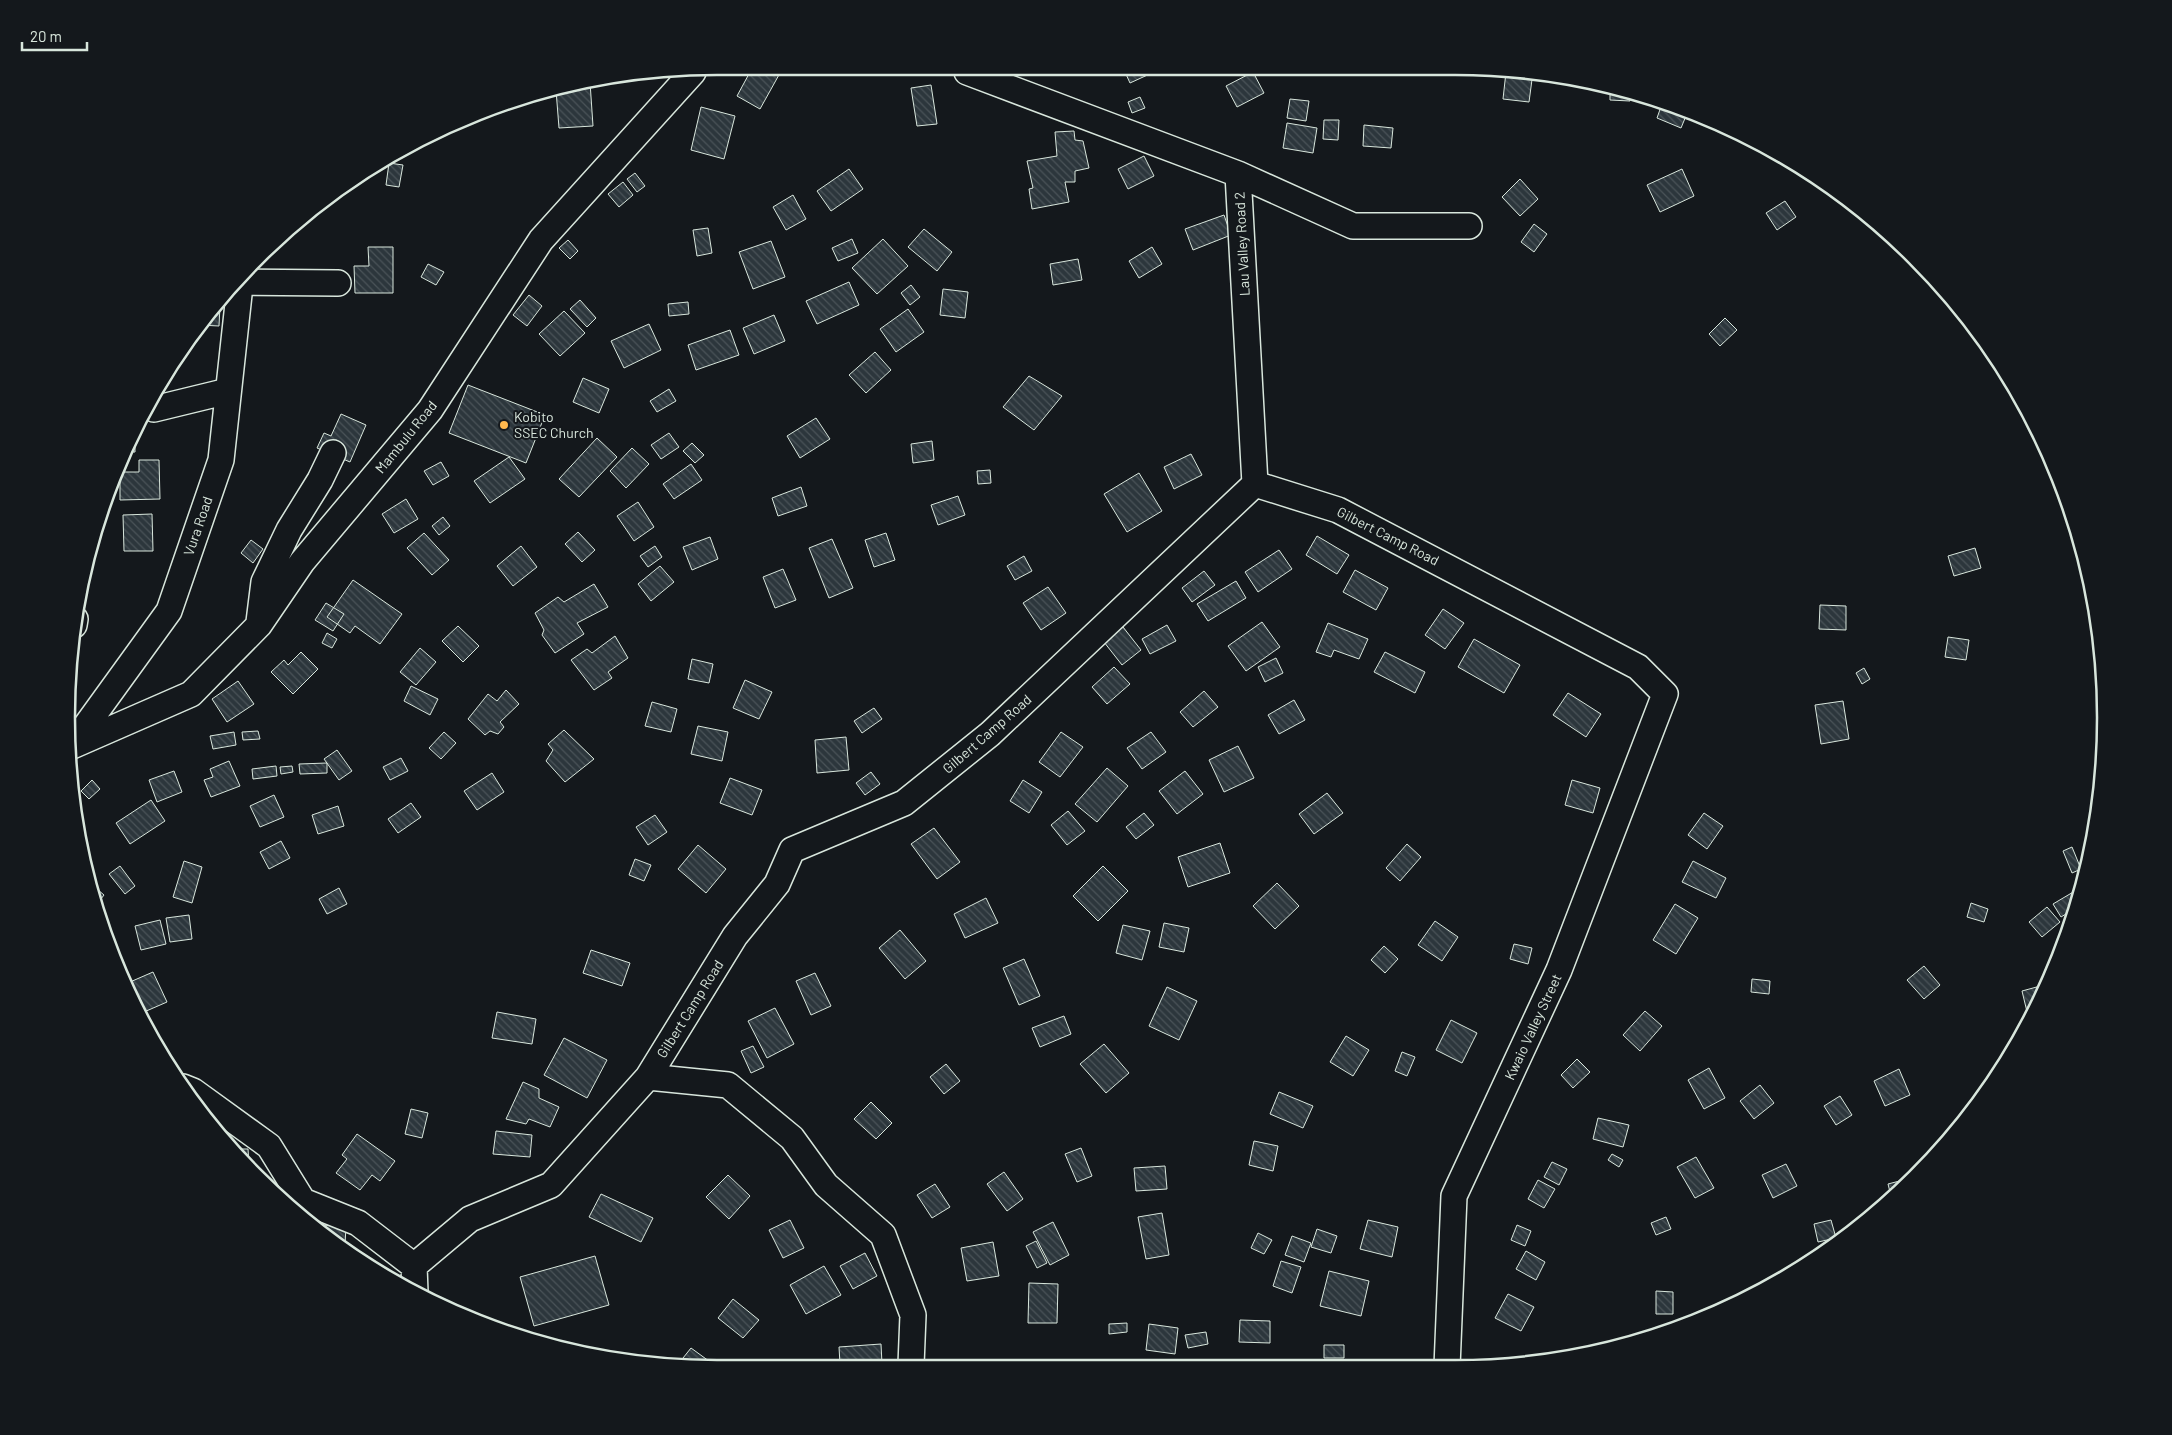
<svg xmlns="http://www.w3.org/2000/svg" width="2172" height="1435" font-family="Barlow,sans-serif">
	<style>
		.building { fill: url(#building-back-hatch); stroke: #d8e6dc }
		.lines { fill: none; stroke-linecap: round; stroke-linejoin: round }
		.minor-casing { stroke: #d8e6dc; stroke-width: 28 }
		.minor { stroke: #14181c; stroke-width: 25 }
		.poi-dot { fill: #ffb74d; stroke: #14181c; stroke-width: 2 }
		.labels { text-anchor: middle; stroke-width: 4; stroke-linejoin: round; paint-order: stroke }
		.street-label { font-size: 14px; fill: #d8e6dc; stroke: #14181c }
		.poi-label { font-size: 14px; fill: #d8e6dc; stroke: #14181c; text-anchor: start }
		.rim { fill: none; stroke: #d8e6dc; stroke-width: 2.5 }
	</style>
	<defs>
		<pattern id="building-back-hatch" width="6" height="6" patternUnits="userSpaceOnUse" patternTransform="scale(1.25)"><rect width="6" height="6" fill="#2c363c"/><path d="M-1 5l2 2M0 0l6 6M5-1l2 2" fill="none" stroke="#4a5358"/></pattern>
	</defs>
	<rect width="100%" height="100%" fill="#14181c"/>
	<path class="building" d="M 750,72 L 780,73 L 760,109 L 737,96 Z
		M 1125,72 L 1154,72 L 1130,83 Z
		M 1253,72 L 1264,93 L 1237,107 L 1226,86 Z
		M 1506,72 L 1533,72 L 1529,102 L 1503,99 Z
		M 590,82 L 593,126 L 559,128 L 556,90 Z
		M 931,85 L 937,124 L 917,126 L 911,88 Z
		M 1610,88 L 1630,93 L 1630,101 L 1610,100 Z
		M 1140,97 L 1145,108 L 1132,113 L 1128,102 Z
		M 1290,99 L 1309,101 L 1306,121 L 1287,118 Z
		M 1663,101 L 1688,111 L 1681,128 L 1657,118 Z
		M 701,107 L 735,116 L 724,159 L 691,150 Z
		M 1324,120 L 1339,120 L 1338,140 L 1323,139 Z
		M 1287,123 L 1317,128 L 1313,153 L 1283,148 Z
		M 1364,125 L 1393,128 L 1391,148 L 1363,146 Z
		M 1074,131 L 1075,140 L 1083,141 L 1089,168 L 1075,171 L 1075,182 L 1065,182 L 1069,202 L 1032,209 L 1029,189 L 1033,188 L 1027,161 L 1057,156 L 1055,132 Z
		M 1144,156 L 1154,176 L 1128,189 L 1118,169 Z
		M 389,163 L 403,165 L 399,187 L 386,185 Z
		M 849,169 L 863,189 L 831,211 L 817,191 Z
		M 1682,169 L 1694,196 L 1660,212 L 1647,185 Z
		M 635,173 L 645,186 L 637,192 L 627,179 Z
		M 1520,179 L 1538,199 L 1520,216 L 1502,197 Z
		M 623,182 L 633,195 L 619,207 L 608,194 Z
		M 793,195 L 806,219 L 786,230 L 773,207 Z
		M 1785,201 L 1796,217 L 1777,230 L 1766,213 Z
		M 1224,215 L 1231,235 L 1193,250 L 1185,229 Z
		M 1534,224 L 1547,234 L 1534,252 L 1521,242 Z
		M 708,228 L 712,253 L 697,256 L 693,230 Z
		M 924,229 L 952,252 L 937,271 L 908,247 Z
		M 852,239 L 858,253 L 838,261 L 832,248 Z
		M 883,239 L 908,266 L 877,294 L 852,268 Z
		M 568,240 L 578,251 L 570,259 L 559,248 Z
		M 771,241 L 785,277 L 753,289 L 739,252 Z
		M 368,247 L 393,247 L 393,293 L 355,293 L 354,266 L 369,266 Z
		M 1152,247 L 1162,264 L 1139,278 L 1129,261 Z
		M 1078,259 L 1082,280 L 1053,285 L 1050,264 Z
		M 428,264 L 444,272 L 436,285 L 421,277 Z
		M 849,282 L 859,305 L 817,324 L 806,301 Z
		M 911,285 L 920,297 L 910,305 L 901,293 Z
		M 943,289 L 968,292 L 965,318 L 940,315 Z
		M 529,295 L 542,306 L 527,326 L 513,315 Z
		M 580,300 L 596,318 L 587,327 L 570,309 Z
		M 688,302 L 689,314 L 669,316 L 668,304 Z
		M 214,306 L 220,306 L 219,326 L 199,325 Z
		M 908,309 L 924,332 L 896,352 L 880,329 Z
		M 564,311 L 585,333 L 560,356 L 539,334 Z
		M 774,315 L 785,341 L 754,354 L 743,328 Z
		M 1725,318 L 1737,330 L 1720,346 L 1709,334 Z
		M 649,324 L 661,350 L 624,368 L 611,341 Z
		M 730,330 L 739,355 L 696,370 L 688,345 Z
		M 875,352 L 891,370 L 866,393 L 849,375 Z
		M 1029,376 L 1062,396 L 1034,430 L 1003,407 Z
		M 583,378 L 609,389 L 599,413 L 573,402 Z
		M 468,385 L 545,415 L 526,463 L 449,433 Z
		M 669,389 L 676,401 L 657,412 L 650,401 Z
		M 341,414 L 366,425 L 350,462 L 317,448 L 324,433 L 331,436 Z
		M 816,418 L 830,439 L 800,458 L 787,436 Z
		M 669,433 L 679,447 L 661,459 L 651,445 Z
		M 135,436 L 135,452 L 125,452 Z
		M 597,438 L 617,457 L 579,497 L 559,479 Z
		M 932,441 L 934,460 L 913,463 L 911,444 Z
		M 692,443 L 704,455 L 695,463 L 683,451 Z
		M 632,448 L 649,464 L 626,488 L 610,471 Z
		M 1191,454 L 1202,475 L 1174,489 L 1164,467 Z
		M 509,457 L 525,479 L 490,503 L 474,481 Z
		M 139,460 L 159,460 L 160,499 L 120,500 L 120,472 L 139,472 Z
		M 441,462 L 449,476 L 433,485 L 424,471 Z
		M 691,464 L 702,480 L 674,499 L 663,484 Z
		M 990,470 L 991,483 L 978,484 L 977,471 Z
		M 1139,473 L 1162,511 L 1127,532 L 1104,494 Z
		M 801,487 L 807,506 L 778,516 L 772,498 Z
		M 958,496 L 965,515 L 938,525 L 931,505 Z
		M 406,499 L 418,519 L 394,533 L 382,514 Z
		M 638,502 L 654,527 L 634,541 L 617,516 Z
		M 152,514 L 153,551 L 124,551 L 123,515 Z
		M 443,517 L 450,526 L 439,535 L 432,526 Z
		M 578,532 L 595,550 L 582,562 L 565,544 Z
		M 424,533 L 449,560 L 432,575 L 407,548 Z
		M 886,533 L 895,560 L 874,567 L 865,540 Z
		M 1317,536 L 1349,555 L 1337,574 L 1306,555 Z
		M 710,537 L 718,559 L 692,570 L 683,547 Z
		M 832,539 L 853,588 L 829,598 L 809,548 Z
		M 251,540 L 263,549 L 253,563 L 241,553 Z
		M 521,546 L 537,567 L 513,586 L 497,566 Z
		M 655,546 L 662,557 L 648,567 L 640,556 Z
		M 1975,548 L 1981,568 L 1954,576 L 1948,556 Z
		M 1279,550 L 1292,569 L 1258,592 L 1245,572 Z
		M 1024,556 L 1032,571 L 1015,580 L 1007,566 Z
		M 660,566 L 674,582 L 651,601 L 638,584 Z
		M 783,569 L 796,600 L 775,608 L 763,577 Z
		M 1355,570 L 1388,588 L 1376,610 L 1343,592 Z
		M 1204,571 L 1215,585 L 1192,602 L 1182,588 Z
		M 353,580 L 402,614 L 380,644 L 355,626 L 350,633 L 327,617 Z
		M 1236,581 L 1246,598 L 1208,621 L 1197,604 Z
		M 594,584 L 608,607 L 577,623 L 584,634 L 555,653 L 542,635 L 544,630 L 535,613 L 558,597 L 564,602 Z
		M 1048,587 L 1066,613 L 1041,630 L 1023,603 Z
		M 326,603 L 344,614 L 333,631 L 315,620 Z
		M 1820,605 L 1846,606 L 1846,630 L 1819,629 Z
		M 1443,609 L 1464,623 L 1445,649 L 1425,635 Z
		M 1262,622 L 1280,647 L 1246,671 L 1228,646 Z
		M 1328,623 L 1368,639 L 1359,659 L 1334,650 L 1331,657 L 1316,652 Z
		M 1167,625 L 1176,641 L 1150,654 L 1142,639 Z
		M 458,626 L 479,646 L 463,662 L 442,641 Z
		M 1123,627 L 1141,650 L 1122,665 L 1104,642 Z
		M 327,633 L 337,639 L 332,648 L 322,643 Z
		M 615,636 L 628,658 L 608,672 L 612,678 L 594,690 L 571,660 L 587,649 L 592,653 Z
		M 1948,637 L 1969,640 L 1966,660 L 1945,657 Z
		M 1474,639 L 1520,665 L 1504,693 L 1458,667 Z
		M 420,648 L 436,662 L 416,685 L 400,672 Z
		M 301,652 L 318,669 L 293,694 L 271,672 L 284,660 L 288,665 Z
		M 1385,652 L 1425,672 L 1415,693 L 1374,672 Z
		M 1276,658 L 1283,673 L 1265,682 L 1258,667 Z
		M 692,659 L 713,664 L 709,683 L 688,679 Z
		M 1114,667 L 1130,684 L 1107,704 L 1092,687 Z
		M 1864,668 L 1870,679 L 1862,684 L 1856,673 Z
		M 745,680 L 772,692 L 759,719 L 733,708 Z
		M 238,681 L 254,704 L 227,722 L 212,699 Z
		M 411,686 L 438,699 L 430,715 L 404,701 Z
		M 506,690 L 519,704 L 500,722 L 504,727 L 498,734 L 490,731 L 485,735 L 468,719 L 488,694 L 497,701 Z
		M 1204,691 L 1218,707 L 1193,727 L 1180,712 Z
		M 1568,693 L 1601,714 L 1586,737 L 1553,715 Z
		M 1294,700 L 1305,720 L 1279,734 L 1268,715 Z
		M 1843,701 L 1849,739 L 1821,744 L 1815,705 Z
		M 652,702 L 677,709 L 671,732 L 645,726 Z
		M 874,708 L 882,719 L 862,733 L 854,721 Z
		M 698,726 L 728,732 L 722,761 L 691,754 Z
		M 564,730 L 594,759 L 565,782 L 546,761 L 553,750 L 548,744 Z
		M 258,731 L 260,739 L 243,740 L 242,732 Z
		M 234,732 L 236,745 L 213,749 L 210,736 Z
		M 444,732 L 456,743 L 441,759 L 429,748 Z
		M 1061,732 L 1083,747 L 1060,777 L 1039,762 Z
		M 1151,732 L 1166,752 L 1142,769 L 1127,748 Z
		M 846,737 L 849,770 L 817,773 L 815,740 Z
		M 1238,746 L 1254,778 L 1224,792 L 1209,760 Z
		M 337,750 L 352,771 L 339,780 L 324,759 Z
		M 401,758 L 408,771 L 390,780 L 383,767 Z
		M 229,761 L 240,786 L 211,797 L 204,780 L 213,777 L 210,769 Z
		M 327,763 L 327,773 L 300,774 L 299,764 Z
		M 276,766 L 277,776 L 253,779 L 252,769 Z
		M 292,766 L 293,772 L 281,774 L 280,767 Z
		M 1107,768 L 1128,786 L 1097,822 L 1075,804 Z
		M 174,771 L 182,792 L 157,802 L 149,780 Z
		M 1185,771 L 1203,794 L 1177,814 L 1159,791 Z
		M 871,772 L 880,784 L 865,795 L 856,783 Z
		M 492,773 L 504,792 L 477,810 L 464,791 Z
		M 730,778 L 762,790 L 752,815 L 720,803 Z
		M 92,780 L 100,789 L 89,799 L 81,791 Z
		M 1023,780 L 1042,792 L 1029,813 L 1010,801 Z
		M 1572,780 L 1600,788 L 1593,813 L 1565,805 Z
		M 1327,793 L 1343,813 L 1314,834 L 1299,814 Z
		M 274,795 L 284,817 L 260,827 L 250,806 Z
		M 151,800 L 165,821 L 130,844 L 116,823 Z
		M 411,803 L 421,817 L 398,833 L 388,819 Z
		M 338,806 L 344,826 L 318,834 L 312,815 Z
		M 1068,811 L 1085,831 L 1067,845 L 1051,825 Z
		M 1144,813 L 1154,825 L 1136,839 L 1126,827 Z
		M 1704,813 L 1723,826 L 1707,849 L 1688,835 Z
		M 655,815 L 667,832 L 648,845 L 636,827 Z
		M 934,828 L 960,862 L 937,879 L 911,844 Z
		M 281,841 L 290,858 L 269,869 L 260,852 Z
		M 1220,843 L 1230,873 L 1188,887 L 1178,857 Z
		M 1407,844 L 1421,857 L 1400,881 L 1386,868 Z
		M 698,845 L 726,869 L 706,893 L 678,869 Z
		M 2072,847 L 2081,869 L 2072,873 L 2063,851 Z
		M 635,859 L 651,865 L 644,881 L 629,875 Z
		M 184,861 L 202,867 L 192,903 L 173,897 Z
		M 1693,861 L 1726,878 L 1716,898 L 1682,882 Z
		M 120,866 L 135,886 L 125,894 L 109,874 Z
		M 1103,866 L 1128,891 L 1098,921 L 1073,896 Z
		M 1277,883 L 1299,906 L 1275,929 L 1253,906 Z
		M 91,884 L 104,895 L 97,904 Z
		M 339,888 L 347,904 L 327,914 L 319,899 Z
		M 2080,888 L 2076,908 L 2061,917 L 2053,904 Z
		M 986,898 L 998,923 L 965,938 L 954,914 Z
		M 1971,903 L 1988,909 L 1984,922 L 1967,917 Z
		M 1675,904 L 1698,918 L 1676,954 L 1653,940 Z
		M 2047,907 L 2060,922 L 2042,937 L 2029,922 Z
		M 189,915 L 192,939 L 170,942 L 166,918 Z
		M 160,920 L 166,944 L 141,950 L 135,926 Z
		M 1435,921 L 1458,937 L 1442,961 L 1418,945 Z
		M 1164,923 L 1189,928 L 1184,952 L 1159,947 Z
		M 1123,925 L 1150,931 L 1142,960 L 1116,953 Z
		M 900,930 L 926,961 L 905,979 L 879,948 Z
		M 1514,944 L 1532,948 L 1528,964 L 1510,959 Z
		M 1384,946 L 1398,959 L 1385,973 L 1371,960 Z
		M 591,950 L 630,963 L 622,986 L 583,973 Z
		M 1024,959 L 1040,996 L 1019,1005 L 1003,968 Z
		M 1924,966 L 1940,985 L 1924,999 L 1907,980 Z
		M 153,972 L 167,1002 L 144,1012 L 130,982 Z
		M 815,973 L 831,1006 L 811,1015 L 796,981 Z
		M 1752,979 L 1770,981 L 1769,994 L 1751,992 Z
		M 2044,985 L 2044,986 L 2029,1020 L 2022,991 Z
		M 1167,987 L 1197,1001 L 1179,1040 L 1149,1026 Z
		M 775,1008 L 794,1044 L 767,1058 L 748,1021 Z
		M 1645,1011 L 1662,1026 L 1640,1051 L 1623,1035 Z
		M 497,1012 L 536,1019 L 532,1044 L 492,1038 Z
		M 1064,1016 L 1071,1034 L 1040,1047 L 1032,1028 Z
		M 1451,1020 L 1477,1033 L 1462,1063 L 1436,1050 Z
		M 1346,1036 L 1369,1050 L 1353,1076 L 1330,1062 Z
		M 564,1038 L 607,1060 L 587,1098 L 544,1075 Z
		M 1104,1044 L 1129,1073 L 1106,1093 L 1080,1064 Z
		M 753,1046 L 764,1067 L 751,1073 L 741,1051 Z
		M 1402,1052 L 1415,1057 L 1407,1076 L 1395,1071 Z
		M 1577,1059 L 1590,1072 L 1573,1088 L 1561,1075 Z
		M 946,1064 L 960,1081 L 944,1094 L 930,1077 Z
		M 1709,1068 L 1725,1098 L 1704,1109 L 1688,1080 Z
		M 1899,1069 L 1910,1095 L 1885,1106 L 1874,1081 Z
		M 523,1082 L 539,1089 L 539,1098 L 559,1107 L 550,1127 L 529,1119 L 526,1124 L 506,1119 Z
		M 1760,1085 L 1774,1103 L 1754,1119 L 1740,1101 Z
		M 1279,1092 L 1313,1106 L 1303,1128 L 1270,1114 Z
		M 1840,1096 L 1852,1115 L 1836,1125 L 1824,1106 Z
		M 871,1102 L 892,1123 L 876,1139 L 854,1119 Z
		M 411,1109 L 428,1113 L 422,1138 L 405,1134 Z
		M 1598,1118 L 1629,1125 L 1623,1147 L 1593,1139 Z
		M 496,1131 L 532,1135 L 530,1157 L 493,1154 Z
		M 357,1134 L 395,1161 L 380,1181 L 372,1175 L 360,1190 L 336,1173 L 347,1159 L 342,1155 Z
		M 1254,1141 L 1278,1146 L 1273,1171 L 1249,1165 Z
		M 1081,1148 L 1092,1176 L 1077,1182 L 1065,1154 Z
		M 233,1149 L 248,1149 L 249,1164 L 247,1164 Z
		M 1612,1154 L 1623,1160 L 1619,1167 L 1608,1160 Z
		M 1696,1157 L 1714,1188 L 1695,1198 L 1677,1167 Z
		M 1552,1162 L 1567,1169 L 1559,1185 L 1544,1177 Z
		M 1786,1164 L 1797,1186 L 1773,1198 L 1762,1175 Z
		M 1165,1166 L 1167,1189 L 1136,1191 L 1134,1168 Z
		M 1004,1172 L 1023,1199 L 1007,1211 L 987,1184 Z
		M 728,1175 L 750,1196 L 729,1219 L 706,1197 Z
		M 1911,1178 L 1891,1196 L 1888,1184 Z
		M 1538,1180 L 1555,1189 L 1544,1208 L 1528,1199 Z
		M 935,1184 L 950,1207 L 932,1218 L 917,1195 Z
		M 601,1194 L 653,1218 L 641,1242 L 589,1217 Z
		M 1162,1213 L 1169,1255 L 1146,1259 L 1138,1217 Z
		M 1666,1217 L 1671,1229 L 1656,1235 L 1651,1223 Z
		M 790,1220 L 804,1248 L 783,1258 L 769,1230 Z
		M 1368,1220 L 1398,1227 L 1392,1257 L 1360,1249 Z
		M 1831,1220 L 1836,1238 L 1818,1242 L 1814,1224 Z
		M 1053,1222 L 1069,1255 L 1050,1265 L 1033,1232 Z
		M 320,1225 L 346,1226 L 345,1245 L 320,1228 Z
		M 1517,1225 L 1531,1231 L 1525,1246 L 1511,1240 Z
		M 1317,1229 L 1337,1236 L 1331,1253 L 1311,1247 Z
		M 1258,1233 L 1272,1240 L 1264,1254 L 1251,1248 Z
		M 1292,1236 L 1311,1243 L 1304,1262 L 1285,1255 Z
		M 1036,1241 L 1047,1263 L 1037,1268 L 1026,1246 Z
		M 993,1242 L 999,1276 L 967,1281 L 961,1248 Z
		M 1526,1251 L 1545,1262 L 1536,1280 L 1516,1269 Z
		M 865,1253 L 877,1276 L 853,1289 L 840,1266 Z
		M 595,1256 L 609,1305 L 534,1326 L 520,1277 Z
		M 1281,1261 L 1301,1267 L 1292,1293 L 1273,1286 Z
		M 824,1266 L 841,1295 L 806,1314 L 790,1285 Z
		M 1329,1271 L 1369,1281 L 1361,1316 L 1320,1306 Z
		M 1029,1283 L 1058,1284 L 1057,1323 L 1028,1323 Z
		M 1656,1291 L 1673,1292 L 1673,1314 L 1656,1314 Z
		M 1508,1294 L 1534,1307 L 1521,1331 L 1495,1318 Z
		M 733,1299 L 759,1320 L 743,1338 L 718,1318 Z
		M 1240,1320 L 1270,1321 L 1270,1343 L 1239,1342 Z
		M 1127,1323 L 1127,1332 L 1109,1334 L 1109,1324 Z
		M 1149,1324 L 1178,1328 L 1175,1354 L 1146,1350 Z
		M 1206,1332 L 1208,1344 L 1188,1348 L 1185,1335 Z
		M 881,1344 L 882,1364 L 840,1364 L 839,1347 Z
		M 1324,1345 L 1344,1345 L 1344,1358 L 1324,1358 Z
		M 691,1348 L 713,1364 L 679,1363 Z
		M 1022,1362 L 1057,1363 L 1057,1365 L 1022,1365 Z"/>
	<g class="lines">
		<g class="minor-casing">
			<path id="minor" d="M 967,72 L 1238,174 L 1353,226 L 1469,226
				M 1238,174 L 1255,484
				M 230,287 L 240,282 L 338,283
				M 154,409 L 228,391
				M 259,622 L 264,582 L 289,530 L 320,480 L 333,453
				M 74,625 L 75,619
				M 72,745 L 169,611 L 221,460 L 241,276
				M 72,746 L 191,694 L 259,625 L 302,562 L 430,410 L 541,240 L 693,72
				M 648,1077 L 728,1085 L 792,1138 L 826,1185 L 883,1235 L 913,1315 L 911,1365
				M 183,1087 L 193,1091 L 269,1146 L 303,1201 L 358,1223 L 414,1266
				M 415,1292 L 414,1266 L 470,1219 L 551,1185 L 648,1077 L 735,936 L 777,884 L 792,850 L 904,803 L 990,734 L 1255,484 L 1338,510 L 1638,667 L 1665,694 L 1559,970 L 1454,1196 L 1447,1367"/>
		</g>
		<use href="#minor" class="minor"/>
	</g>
	<circle class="poi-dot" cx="504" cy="425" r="5"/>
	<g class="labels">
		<g class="street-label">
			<text transform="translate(1242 244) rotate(-93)" y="5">Lau Valley Road 2</text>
			<text transform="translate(406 437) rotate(-51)" y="5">Mambulu Road</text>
			<text transform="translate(198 526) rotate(-71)" y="5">Vura Road</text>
			<text transform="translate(1388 536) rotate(27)" y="5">Gilbert Camp Road</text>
			<text transform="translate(987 734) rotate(-41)" y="5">Gilbert Camp Road</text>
			<text transform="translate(690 1009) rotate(-58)" y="5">Gilbert Camp Road</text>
			<text transform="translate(1533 1027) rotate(-65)" y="5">Kwaio Valley Street</text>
		</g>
		<g class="poi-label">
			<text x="514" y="422">Kobito<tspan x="514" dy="16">SSEC Church</tspan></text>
		</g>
	</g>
	<path d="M0 0H2172V1435H0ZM717 75H1455A642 642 0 0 1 2097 717V718A642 642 0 0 1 1455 1360H717A642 642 0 0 1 75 718V717A642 642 0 0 1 717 75Z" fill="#14181c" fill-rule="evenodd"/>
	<path class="rim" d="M717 75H1455A642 642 0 0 1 2097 717V718A642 642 0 0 1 1455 1360H717A642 642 0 0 1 75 718V717A642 642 0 0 1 717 75Z"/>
	<path d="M22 42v8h65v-8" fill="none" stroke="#d8e6dc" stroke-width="2.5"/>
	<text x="30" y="42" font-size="15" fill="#d8e6dc" stroke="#14181c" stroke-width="4" paint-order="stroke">20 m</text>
</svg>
